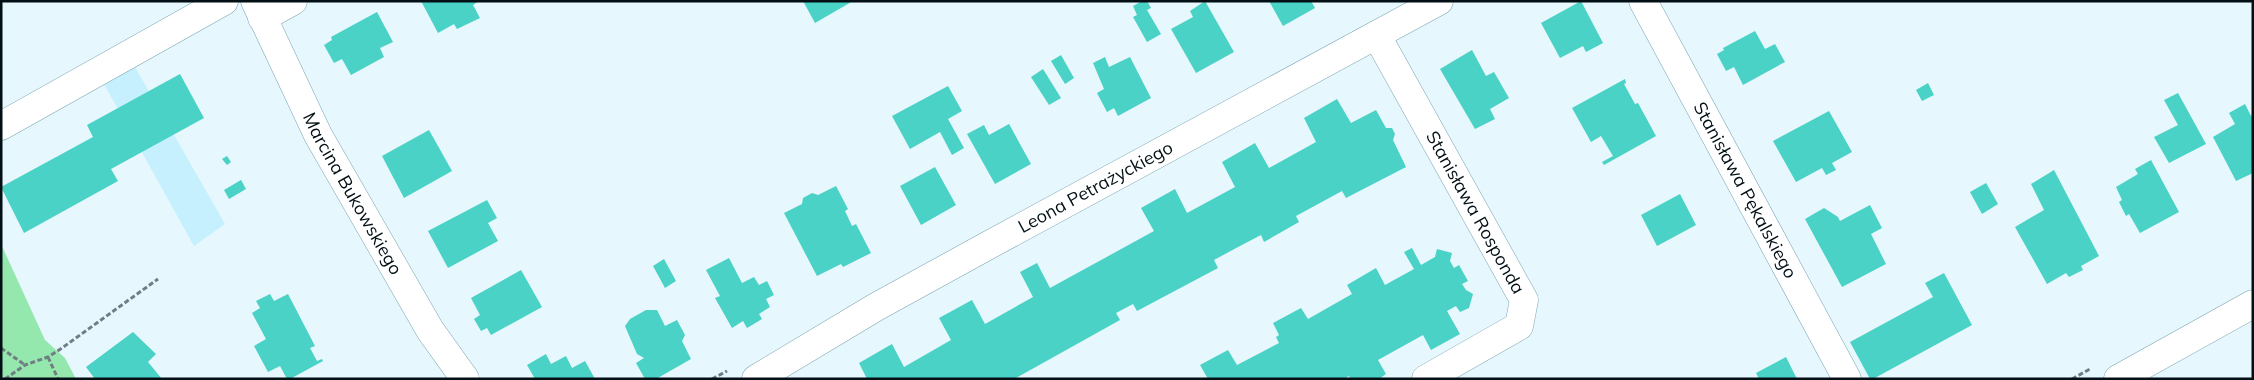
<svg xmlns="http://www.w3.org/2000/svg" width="2254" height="380" font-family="Mulish,sans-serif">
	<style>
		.built { fill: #c6f0fe }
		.green { fill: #95e8ad }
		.building { fill: #49d2c5 }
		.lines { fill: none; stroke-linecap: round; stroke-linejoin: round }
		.street-casing { stroke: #7ba5b2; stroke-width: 29 }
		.secondary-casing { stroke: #7ba5b2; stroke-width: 29 }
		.path { stroke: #6f7e83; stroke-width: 3; stroke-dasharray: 5 2.5; stroke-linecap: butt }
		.street { stroke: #fff; stroke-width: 28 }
		.secondary { stroke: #fff; stroke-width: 28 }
		.labels { text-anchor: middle; stroke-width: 4.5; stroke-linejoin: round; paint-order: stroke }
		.street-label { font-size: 18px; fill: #020f14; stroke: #fff }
	</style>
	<rect width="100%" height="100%" fill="#e6f7fd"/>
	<path class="built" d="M 135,67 L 225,224 L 194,246 L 104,84 Z"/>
	<path class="green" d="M 1,244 L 45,340 L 65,358 L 76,379 L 1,379 Z"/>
	<path class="building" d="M 421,1 L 479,1 L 473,5 L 480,18 L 457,29 L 454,24 L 438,33 Z
		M 803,1 L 853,1 L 815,23 Z
		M 1142,1 L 1147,1 L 1151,8 L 1147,10 L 1161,34 L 1147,42 L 1133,17 L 1137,15 L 1133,6 Z
		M 1205,1 L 1234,52 L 1196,73 L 1171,29 L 1193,17 L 1190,11 Z
		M 1269,1 L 1311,1 L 1315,8 L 1283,26 Z
		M 1581,1 L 1603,43 L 1586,52 L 1583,46 L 1560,58 L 1541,23 Z
		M 377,12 L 393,42 L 380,48 L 384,57 L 351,75 L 342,59 L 334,63 L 324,45 L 332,40 L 331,37 Z
		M 1755,31 L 1765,49 L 1775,44 L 1785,62 L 1743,85 L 1734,67 L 1726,71 L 1717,54 L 1724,50 L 1723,48 Z
		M 1472,50 L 1486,76 L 1494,72 L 1509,98 L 1490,109 L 1495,119 L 1475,129 L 1440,69 Z
		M 1061,55 L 1074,78 L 1065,84 L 1051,61 Z
		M 1105,57 L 1109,67 L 1130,57 L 1151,98 L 1118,116 L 1114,108 L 1107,112 L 1097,93 L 1104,89 L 1093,63 Z
		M 1043,69 L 1061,98 L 1049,105 L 1031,77 Z
		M 180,74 L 204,118 L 111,169 L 118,181 L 24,233 L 1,187 L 93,137 L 87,125 Z
		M 1625,79 L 1626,83 L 1624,84 L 1635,104 L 1638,103 L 1656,136 L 1604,165 L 1602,162 L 1613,156 L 1601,136 L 1591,142 L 1572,108 Z
		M 1928,83 L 1934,95 L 1922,101 L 1916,90 Z
		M 948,86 L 962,111 L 948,119 L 964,148 L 952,155 L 940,132 L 910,149 L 892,116 Z
		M 2178,93 L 2206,144 L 2169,163 L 2154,137 L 2178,125 L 2164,100 Z
		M 1337,99 L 1351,123 L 1376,110 L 1386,128 L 1392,128 L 1395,134 L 1393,140 L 1406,167 L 1346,198 L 1342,191 L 1296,216 L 1299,222 L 1264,242 L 1261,235 L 1238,247 L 1214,260 L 1218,268 L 1137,311 L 1133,304 L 1116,313 L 1120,320 L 1014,379 L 867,379 L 859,363 L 892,344 L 904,367 L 951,340 L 939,318 L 972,300 L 985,324 L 1033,297 L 1020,272 L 1037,263 L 1050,288 L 1154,231 L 1141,208 L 1175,189 L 1187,213 L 1235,187 L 1222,162 L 1255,143 L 1269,168 L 1316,142 L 1304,118 Z
		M 2245,104 L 2251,116 L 2253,115 L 2253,173 L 2236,181 L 2213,137 L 2235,124 L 2229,113 Z
		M 1829,111 L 1852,152 L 1832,163 L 1836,170 L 1826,175 L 1822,168 L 1796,182 L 1773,141 Z
		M 1009,124 L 1031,164 L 995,184 L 967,134 L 984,125 L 989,135 Z
		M 429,130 L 452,171 L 404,198 L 382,156 Z
		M 227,156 L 231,162 L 227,165 L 222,159 Z
		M 2151,160 L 2179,212 L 2140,233 L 2129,214 L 2126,216 L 2119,202 L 2122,200 L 2116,187 L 2138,174 L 2135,169 Z
		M 935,167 L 956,205 L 921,225 L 900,186 Z
		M 2054,170 L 2099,256 L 2081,266 L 2083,270 L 2069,277 L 2066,273 L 2047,284 L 2015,227 L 2044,210 L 2031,184 Z
		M 241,180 L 246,189 L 229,199 L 224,190 Z
		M 1986,183 L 1998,204 L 1982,214 L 1970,192 Z
		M 836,186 L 848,209 L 845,211 L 852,226 L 856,224 L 871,253 L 843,267 L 841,264 L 817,276 L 784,213 L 802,204 L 803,198 L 812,193 L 818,195 Z
		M 1680,194 L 1696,225 L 1657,246 L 1641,215 Z
		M 487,200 L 497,218 L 488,223 L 498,241 L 448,268 L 428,231 Z
		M 1870,205 L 1882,228 L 1871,234 L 1886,264 L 1842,287 L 1805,219 L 1824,208 L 1838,217 L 1840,221 Z
		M 1412,248 L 1421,265 L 1435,257 L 1437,249 L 1452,253 L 1450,261 L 1454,268 L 1459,265 L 1468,281 L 1462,284 L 1466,290 L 1473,294 L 1469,308 L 1460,312 L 1456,306 L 1447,311 L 1460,334 L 1431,350 L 1423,335 L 1378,360 L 1386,374 L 1379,379 L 1350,379 L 1349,376 L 1344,379 L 1208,379 L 1200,365 L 1228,350 L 1237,365 L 1260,353 L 1279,343 L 1276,337 L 1279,335 L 1273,323 L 1301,308 L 1308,319 L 1352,294 L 1347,285 L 1376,268 L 1385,285 L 1414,269 L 1404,252 Z
		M 729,258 L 742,283 L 754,277 L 759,285 L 767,281 L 774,295 L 766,299 L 770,307 L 759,314 L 762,319 L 747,328 L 743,321 L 732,328 L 715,298 L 720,296 L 706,270 Z
		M 664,259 L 676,281 L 665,288 L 653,266 Z
		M 521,270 L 542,307 L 491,335 L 487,328 L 481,331 L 474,319 L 480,315 L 471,298 Z
		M 1944,273 L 1972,325 L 1873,379 L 1870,379 L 1850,342 L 1933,297 L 1925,283 Z
		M 270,294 L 274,301 L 288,294 L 315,346 L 310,348 L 317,361 L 322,359 L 323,361 L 290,379 L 287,379 L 280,366 L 268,372 L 254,346 L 266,339 L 252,313 L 260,308 L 256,301 Z
		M 646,310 L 657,310 L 665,326 L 677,320 L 685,335 L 682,341 L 691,359 L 656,379 L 645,379 L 636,363 L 644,358 L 637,354 L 625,326 L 630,319 Z
		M 133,332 L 156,354 L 148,362 L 162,379 L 95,379 L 86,367 Z
		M 546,354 L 551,364 L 566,356 L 572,368 L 585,361 L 595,379 L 535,379 L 527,365 Z
		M 1786,357 L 1797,379 L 1759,379 L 1756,373 Z"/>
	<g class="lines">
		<g class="street-casing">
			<g id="street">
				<path id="s1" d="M 255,1 L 318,135 L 430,330 L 465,379"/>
				<path id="s2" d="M 1643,1 L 1847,379"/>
				<path d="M 262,18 L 293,1"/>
				<path id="s3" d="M 1377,36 L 1524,300 L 1519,326 L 1426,379"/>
				<path d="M 1,126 L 224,1"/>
				<path id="s4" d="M 756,379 L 876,307 L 987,246 L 1439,1"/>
			</g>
		</g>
		<g class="secondary-casing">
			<path id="secondary" d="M 2118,379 L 2253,304"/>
		</g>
		<path class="path" d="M 1,348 L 25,365
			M 48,357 L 58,379
			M 5,379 L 25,365 L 48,357 L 62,348 L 158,279
			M 712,379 L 727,371
			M 2072,379 L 2090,369"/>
		<use href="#street" class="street"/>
		<use href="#secondary" class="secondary"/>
	</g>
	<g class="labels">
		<g class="street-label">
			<text dy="6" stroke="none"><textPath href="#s4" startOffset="390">Leona Petrażyckiego</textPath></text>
			<text dy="6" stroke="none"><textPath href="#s2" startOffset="215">Stanisława Pękalskiego</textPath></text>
			<text dy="6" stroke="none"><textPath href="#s1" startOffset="216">Marcina Bukowskiego</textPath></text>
			<text dy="6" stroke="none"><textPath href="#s3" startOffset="202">Stanisława Rosponda</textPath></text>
		</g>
	</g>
	<rect width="2254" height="380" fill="none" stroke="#020f14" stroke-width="5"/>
</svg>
